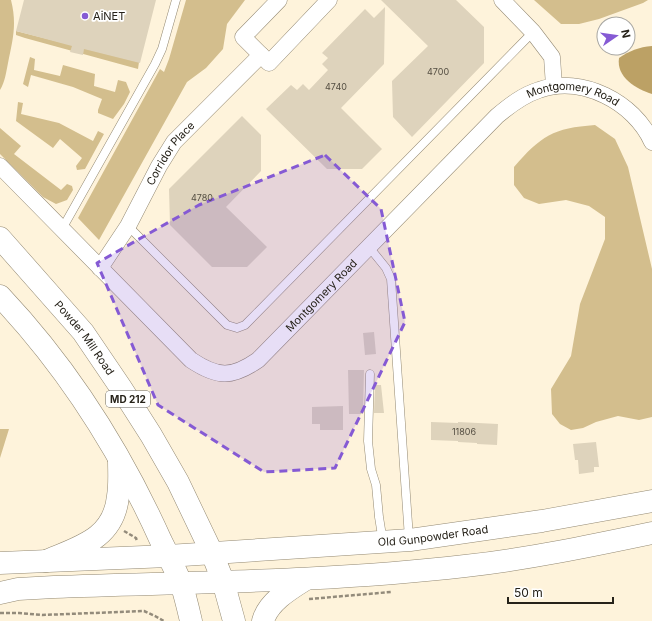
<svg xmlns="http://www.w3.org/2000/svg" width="652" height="621" font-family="Inter,sans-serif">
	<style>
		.green { fill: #d3be8d }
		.water { fill: #bca165 }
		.building { fill: #ded3bc }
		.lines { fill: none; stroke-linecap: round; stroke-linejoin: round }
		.lane-casing { stroke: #938973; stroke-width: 9 }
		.street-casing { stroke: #938973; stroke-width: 17 }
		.secondary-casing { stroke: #938973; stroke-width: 23 }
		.primary-casing { stroke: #938973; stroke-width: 23 }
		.path { stroke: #938b7b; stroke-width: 2.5; stroke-dasharray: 4 2; stroke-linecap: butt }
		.lane { stroke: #fff; stroke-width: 8 }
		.street { stroke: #fff; stroke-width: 16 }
		.secondary { stroke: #fff; stroke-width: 22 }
		.primary { stroke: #fff; stroke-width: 22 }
		.marked { fill: #855ad4; fill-opacity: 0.2; stroke: #855ad4; stroke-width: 3; stroke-dasharray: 8 5; stroke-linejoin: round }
		.poi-dot { fill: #855ad4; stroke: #fff; stroke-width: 1.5 }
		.labels { text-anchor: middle; stroke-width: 3.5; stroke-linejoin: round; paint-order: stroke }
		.number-label { font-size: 9px; fill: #544e42 }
		.shield { fill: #fff; stroke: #67645e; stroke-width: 1 }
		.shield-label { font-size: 10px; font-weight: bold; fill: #262219 }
		.poi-label { font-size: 11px; fill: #262219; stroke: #fff; text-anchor: start }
		.street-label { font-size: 11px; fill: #262219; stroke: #fff }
	</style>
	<rect width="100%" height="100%" fill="#fef3db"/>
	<path class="green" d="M 0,0 L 11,0 C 17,24 13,39 8,63 C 6,73 5,82 0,90 Z
		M 186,0 L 245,0 L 227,24 L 223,49 L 206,68 L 187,82 L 99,240 L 78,218 L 160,69 L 164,72 L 169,59 Z
		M 534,0 L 648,0 L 643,3 L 599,19 L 579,24 L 561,24 Z
		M 16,31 L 139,62 L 138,69 L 25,38 L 16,35 Z
		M 30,57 L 35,59 L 34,70 L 60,76 L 63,65 L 95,74 L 94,86 L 115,92 L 118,80 L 126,82 L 130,92 L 124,104 L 113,119 L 98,113 L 98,110 L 102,99 L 73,87 L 31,75 L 28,87 L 23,84 Z
		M 18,102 L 23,103 L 21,114 L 59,123 L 93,141 L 98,131 L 104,134 L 85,169 L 77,170 L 76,166 L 82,158 L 60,139 L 53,148 L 16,121 Z
		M 595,125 L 615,139 L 628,167 L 652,269 L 652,417 L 639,420 L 618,416 L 596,422 L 583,428 L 571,430 L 560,424 L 552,414 L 551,389 L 571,356 L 580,304 L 605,239 L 605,217 L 589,206 L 566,200 L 539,204 L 524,198 L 514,185 L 514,167 C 541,136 553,128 595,125 Z
		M 0,128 L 21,146 L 14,154 L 61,190 L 67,184 L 72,186 L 73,190 L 67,200 L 56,204 L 43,197 L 0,154 Z
		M 0,429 L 9,429 L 0,458 Z"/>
	<path class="water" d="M 652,46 L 652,94 C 636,89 616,77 619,58 C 629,51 639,47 652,46 Z"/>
	<path class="building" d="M 24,0 L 156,0 L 140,63 L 84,49 L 83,55 L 70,52 L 72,46 L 16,31 Z
		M 381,0 L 456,0 L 484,27 L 484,63 L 412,137 L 393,117 L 392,81 L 428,46 Z
		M 385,7 L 384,64 L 341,108 L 382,149 L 362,169 L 327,169 L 266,109 L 291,85 L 297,90 L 303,84 L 309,90 L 328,70 L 322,64 L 328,58 L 322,53 L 365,9 L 374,18 Z
		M 242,116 L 261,135 L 261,171 L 226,207 L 267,247 L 247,267 L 212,267 L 170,225 L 169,189 Z
		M 374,332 L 376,354 L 365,355 L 363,333 Z
		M 348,370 L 364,370 L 363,414 L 349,414 Z
		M 375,385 L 381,385 L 384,413 L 374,413 Z
		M 343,406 L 343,430 L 320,430 L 320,424 L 312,424 L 312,407 Z
		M 431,422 L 458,423 L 458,422 L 498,424 L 497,445 L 477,444 L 477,443 L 458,442 L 458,441 L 431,440 Z
		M 596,442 L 599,467 L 594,467 L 594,472 L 579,474 L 578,460 L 575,460 L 573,444 Z"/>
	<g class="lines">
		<g class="lane-casing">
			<path id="lane" d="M 128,226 L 227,325 L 237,328 L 245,325 L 533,32
				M 62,229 L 155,64 L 162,49 L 176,0
				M 369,247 L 386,268 L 391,279 L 409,538
				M 370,374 L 368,441 L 371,469 L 376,485 L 379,517 L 383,542"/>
		</g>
		<g class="street-casing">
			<g id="street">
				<path d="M 279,0 L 243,37 L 269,63 L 329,0"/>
				<path d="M 502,0 L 533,32 L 552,57 L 554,86"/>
				<path id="s1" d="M 0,166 L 191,360 C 218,378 232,378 258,360 L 497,116 C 510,105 523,95 539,90 C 582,75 634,102 652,142"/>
				<path id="s2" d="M 100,268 L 128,226 L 159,166 L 174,142 L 261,55"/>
			</g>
		</g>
		<g class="secondary-casing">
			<g id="secondary">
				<path id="s3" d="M 0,563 L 168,556 L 410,540 L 542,521 L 652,501"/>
				<path d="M 0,593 L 18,589 L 54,587 C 191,582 328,582 465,566 C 528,559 590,546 652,533"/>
			</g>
		</g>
		<g class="primary-casing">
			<g id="primary">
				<path id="s4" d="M 0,238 L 83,332 L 121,388 L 151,435 L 178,482 L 212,553 L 223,581 L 234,621"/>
				<path d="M 0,296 C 67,367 121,452 161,541 C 168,555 175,569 181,583 C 185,595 188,608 191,621"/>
				<path d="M 46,561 C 79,547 114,539 118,496 C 120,484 119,472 119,460"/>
				<path d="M 263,621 C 268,602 290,589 306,579"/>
			</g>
		</g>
		<path class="path" d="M 124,531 L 136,538 L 137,541
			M 309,599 L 391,592
			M 0,613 L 19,613 L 42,615 L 144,611 L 155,616 L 164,621"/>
		<use href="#lane" class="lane"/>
		<use href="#street" class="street"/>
		<use href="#secondary" class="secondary"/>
		<use href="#primary" class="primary"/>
	</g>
	<path class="marked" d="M 325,155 L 381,209 L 405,322 L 335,468 L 264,472 L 158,405 L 97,263 L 199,205 Z"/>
	<circle class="poi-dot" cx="85" cy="16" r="4"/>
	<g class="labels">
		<g class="number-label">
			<text x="438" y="75">4700</text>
			<text x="336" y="90">4740</text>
			<text x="202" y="201">4780</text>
			<text x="464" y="435">11806</text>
		</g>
		<rect class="shield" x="106" y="391" width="44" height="16" rx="3"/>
		<g class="shield-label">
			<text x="128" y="403">MD 212</text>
		</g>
		<g class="poi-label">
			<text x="93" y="20">AiNET</text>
		</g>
		<g class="street-label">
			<text dy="4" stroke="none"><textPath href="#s1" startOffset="772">Montgomery Road</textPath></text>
			<text dy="4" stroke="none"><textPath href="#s2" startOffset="135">Corridor Place</textPath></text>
			<text dy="4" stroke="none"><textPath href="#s1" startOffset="436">Montgomery Road</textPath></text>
			<text dy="4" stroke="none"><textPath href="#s4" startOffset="131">Powder Mill Road</textPath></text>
			<text dy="4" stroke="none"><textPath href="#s3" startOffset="434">Old Gunpowder Road</textPath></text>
		</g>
	</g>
	<g transform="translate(616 36) rotate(77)"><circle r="19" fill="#ffffff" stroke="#a8a7a3"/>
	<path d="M0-3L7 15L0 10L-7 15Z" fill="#855ad4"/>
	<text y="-6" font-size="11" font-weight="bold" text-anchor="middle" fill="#262219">N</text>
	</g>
	<path d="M508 597v6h105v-6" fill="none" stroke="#262219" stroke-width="2"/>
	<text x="514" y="597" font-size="12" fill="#262219" stroke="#ffffff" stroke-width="3" paint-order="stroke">50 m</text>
</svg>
